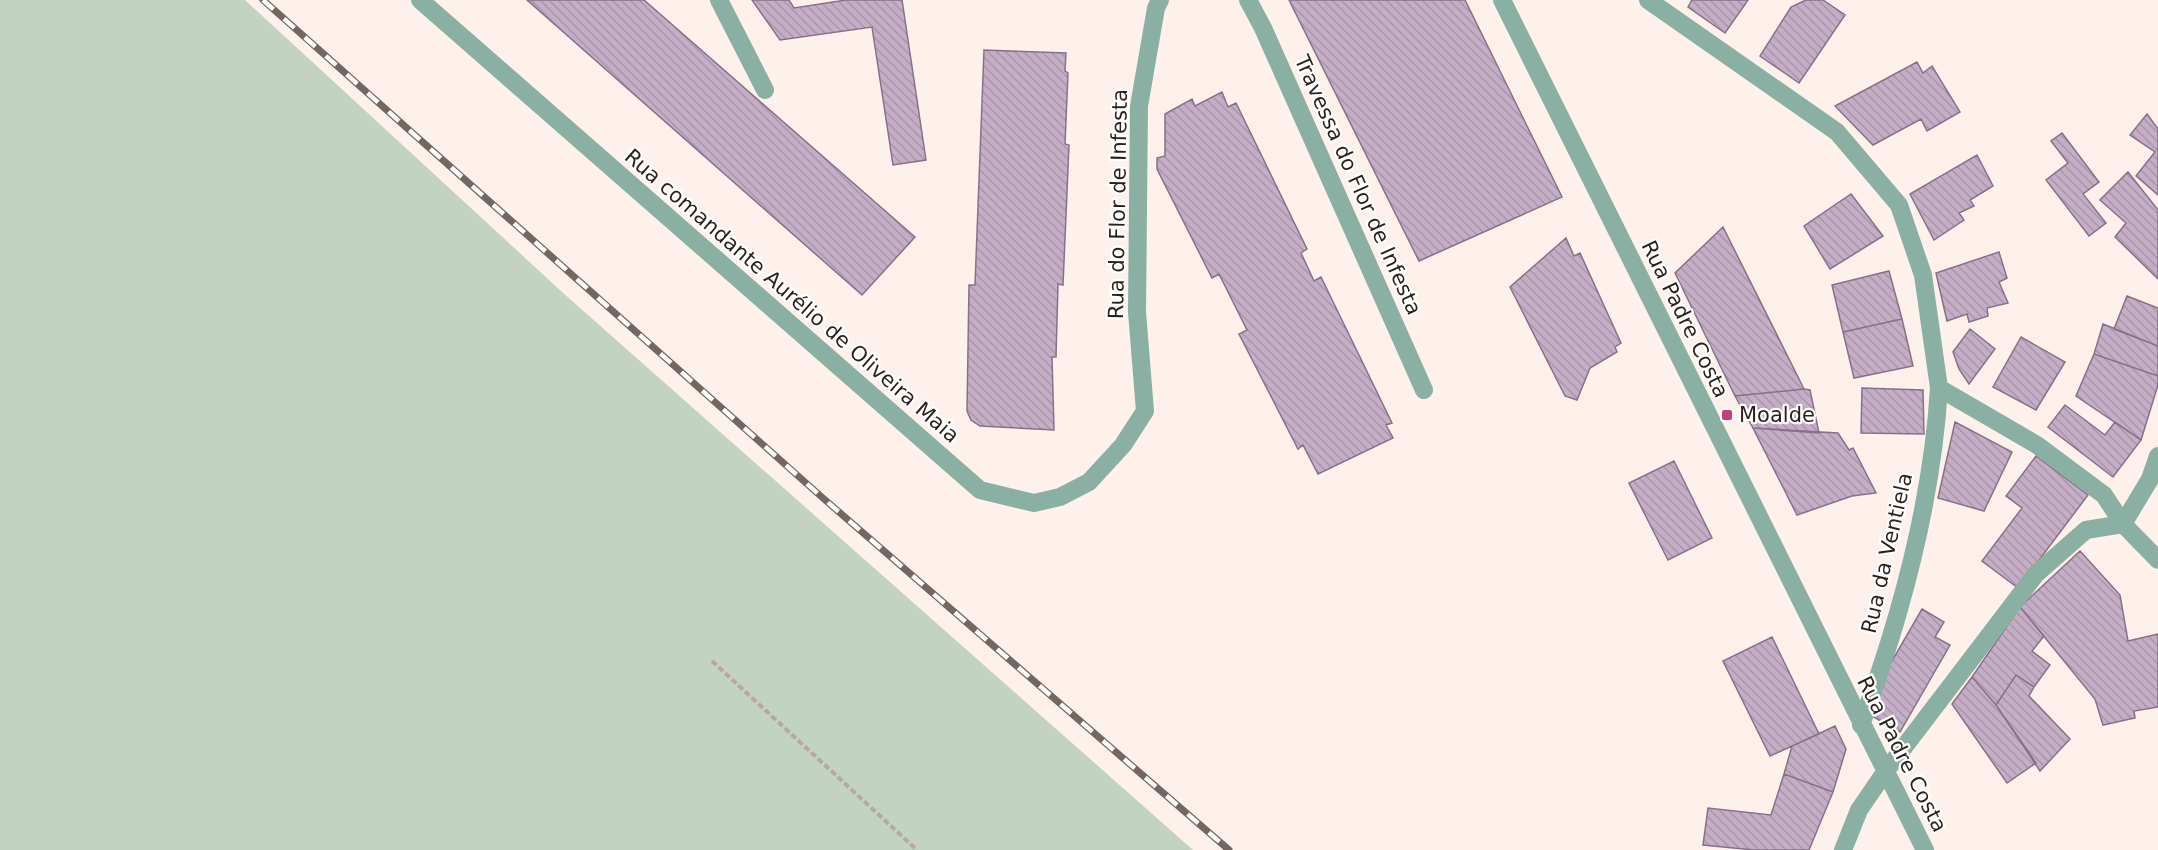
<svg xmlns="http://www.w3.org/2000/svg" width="2158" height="850" font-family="'DejaVu Sans',sans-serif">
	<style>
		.green { fill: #c2d3c3 }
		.building { fill: url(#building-back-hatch); stroke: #887188; stroke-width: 1.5 }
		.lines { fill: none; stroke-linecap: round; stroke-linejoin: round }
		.path { stroke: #b6a9a3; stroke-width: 4; stroke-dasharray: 6 3; stroke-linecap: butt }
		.minor { stroke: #8ab0a3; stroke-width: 18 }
		.rail-casing { stroke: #746762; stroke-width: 7 }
		.rail { stroke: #fff; stroke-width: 4.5; stroke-dasharray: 14; stroke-linecap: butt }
		.poi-dot { fill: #c73e7a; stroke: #fff; stroke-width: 2 }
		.labels { text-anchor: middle; stroke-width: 4.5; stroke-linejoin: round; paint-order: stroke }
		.street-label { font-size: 21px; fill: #2b1f1a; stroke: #fff }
		.poi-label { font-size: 21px; fill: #2b1f1a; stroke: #fff; text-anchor: start }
	</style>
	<defs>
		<pattern id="building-back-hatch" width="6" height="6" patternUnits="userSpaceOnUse" patternTransform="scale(1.5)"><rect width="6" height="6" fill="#c5aec5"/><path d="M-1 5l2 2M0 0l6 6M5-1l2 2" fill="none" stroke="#a995a9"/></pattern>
	</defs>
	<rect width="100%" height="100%" fill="#fef0ea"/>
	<path class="green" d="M 0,0 L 245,0 L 562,292 L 1193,850 L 0,850 Z"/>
	<path class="building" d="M 527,0 L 644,0 L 915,237 L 862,295 Z
		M 752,0 L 789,0 L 794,8 L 846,0 L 902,0 L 926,160 L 893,165 L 872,27 L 780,40 Z
		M 1289,0 L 1465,0 L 1562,197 L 1419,261 Z
		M 1692,0 L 1748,0 L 1725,33 L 1688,7 Z
		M 1806,0 L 1823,0 L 1845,15 L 1799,83 L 1760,56 L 1791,7 Z
		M 984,50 L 1066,53 L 1065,71 L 1068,73 L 1065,144 L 1069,145 L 1063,285 L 1058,284 L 1056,357 L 1052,357 L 1054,430 L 980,426 L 971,420 L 967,411 L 969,285 L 975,285 Z
		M 1917,62 L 1923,73 L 1932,66 L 1960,112 L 1927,131 L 1921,119 L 1873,145 L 1835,106 Z
		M 1222,92 L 1228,107 L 1236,103 L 1307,249 L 1301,253 L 1314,281 L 1321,277 L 1392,423 L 1386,425 L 1393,438 L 1318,474 L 1303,445 L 1298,449 L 1239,334 L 1247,330 L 1219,274 L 1212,278 L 1157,169 L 1157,158 L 1165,156 L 1165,114 L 1192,99 L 1195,106 Z
		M 2147,114 L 2158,129 L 2158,195 L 2136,176 L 2155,152 L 2130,135 Z
		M 2062,133 L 2099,182 L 2083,194 L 2106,223 L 2089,236 L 2046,180 L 2068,163 L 2051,141 Z
		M 1977,155 L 1993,186 L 1970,200 L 1974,206 L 1959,213 L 1964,220 L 1934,240 L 1910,194 Z
		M 2128,172 L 2158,210 L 2158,279 L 2115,237 L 2126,223 L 2100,200 Z
		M 1851,194 L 1883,236 L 1830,269 L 1804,226 Z
		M 1723,227 L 1804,389 L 1735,396 L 1675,273 Z
		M 1566,238 L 1574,256 L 1580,253 L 1621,343 L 1615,347 L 1617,352 L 1590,368 L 1577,400 L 1565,396 L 1510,287 Z
		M 1999,252 L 2007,278 L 1999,282 L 2008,303 L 1987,308 L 1988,316 L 1969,322 L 1967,314 L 1947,321 L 1936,273 Z
		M 1889,271 L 1902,319 L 1843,332 L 1832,285 Z
		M 2127,296 L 2158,308 L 2158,346 L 2114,329 Z
		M 1902,319 L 1913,366 L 1854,378 L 1843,332 Z
		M 2103,324 L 2158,346 L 2158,376 L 2094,354 Z
		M 1970,329 L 1995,349 L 1969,384 L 1959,369 L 1953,352 Z
		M 2021,337 L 2065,362 L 2036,410 L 1993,387 Z
		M 2094,354 L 2158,376 L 2158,385 L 2141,440 L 2076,396 Z
		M 1862,388 L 1923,390 L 1924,434 L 1861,433 Z
		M 1804,389 L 1810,390 L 1819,433 L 1753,428 L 1735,396 Z
		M 2065,405 L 2105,435 L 2115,422 L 2141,440 L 2113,477 L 2048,427 Z
		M 1955,422 L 2012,452 L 1984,511 L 1938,498 Z
		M 1753,428 L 1838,433 L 1849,450 L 1853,448 L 1876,493 L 1852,496 L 1797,515 Z
		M 2036,456 L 2088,495 L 2018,588 L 1982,561 L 2022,508 L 2006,496 Z
		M 1674,461 L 1712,538 L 1668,560 L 1629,483 Z
		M 2080,551 L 2120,595 L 2128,641 L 2158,634 L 2158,707 L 2134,711 L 2135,718 L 2103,725 L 2095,699 L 2020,607 Z
		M 2020,607 L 2044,636 L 2032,651 L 2050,665 L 2034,687 L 2016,675 L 1996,705 L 1972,677 Z
		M 1922,609 L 1944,622 L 1935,637 L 1950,645 L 1900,732 L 1863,711 Z
		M 1772,637 L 1819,734 L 1770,756 L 1723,661 Z
		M 2016,675 L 2034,687 L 2029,696 L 2070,739 L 2040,771 L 1996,705 Z
		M 1972,677 L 1996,705 L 2036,763 L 2007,783 L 1952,704 Z
		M 1835,726 L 1846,749 L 1833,792 L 1784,774 L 1792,746 Z
		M 1784,774 L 1833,792 L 1809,850 L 1754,850 L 1703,845 L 1708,808 L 1771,815 Z"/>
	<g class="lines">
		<path class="path" d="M 712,661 L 917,850"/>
		<path class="minor" d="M 420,0 L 980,490 L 1034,503 L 1060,497 L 1089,482 L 1123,445 L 1145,411 L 1137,312 L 1139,106 L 1156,8 L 1160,0
			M 719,0 L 765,90
			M 1248,0 L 1263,28 L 1424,390
			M 1502,0 L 1925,850
			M 1648,0 L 1837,132 L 1899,205 L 1923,275 L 1939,388 L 2037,445 L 2104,495 L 2123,524 L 2158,560
			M 2123,524 L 2150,479 L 2158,456
			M 1861,725 C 1901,617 1932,504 1939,388
			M 1843,850 L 1859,810 L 1885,772 L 2036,574 L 2086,530 L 2123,524"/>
		<g class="rail-casing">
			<path id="rail" d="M 263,0 L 824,499 L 1229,850"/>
		</g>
		<use href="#rail" class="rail"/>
	</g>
	<rect class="poi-dot" x="1721" y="409" width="12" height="12" rx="3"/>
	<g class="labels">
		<g class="street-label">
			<text transform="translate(1358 185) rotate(66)" y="7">Travessa do Flor de Infesta</text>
			<text transform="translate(1118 204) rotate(-89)" y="7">Rua do Flor de Infesta</text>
			<text transform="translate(792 296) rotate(41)" y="7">Rua comandante Aurélio de Oliveira Maia</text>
			<text transform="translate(1685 319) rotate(64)" y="7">Rua Padre Costa</text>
			<text transform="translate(1887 553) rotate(-77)" y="7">Rua da Ventiela</text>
			<text transform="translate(1902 754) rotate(63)" y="7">Rua Padre Costa</text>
		</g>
		<g class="poi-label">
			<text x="1739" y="422">Moalde</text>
		</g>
	</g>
</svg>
